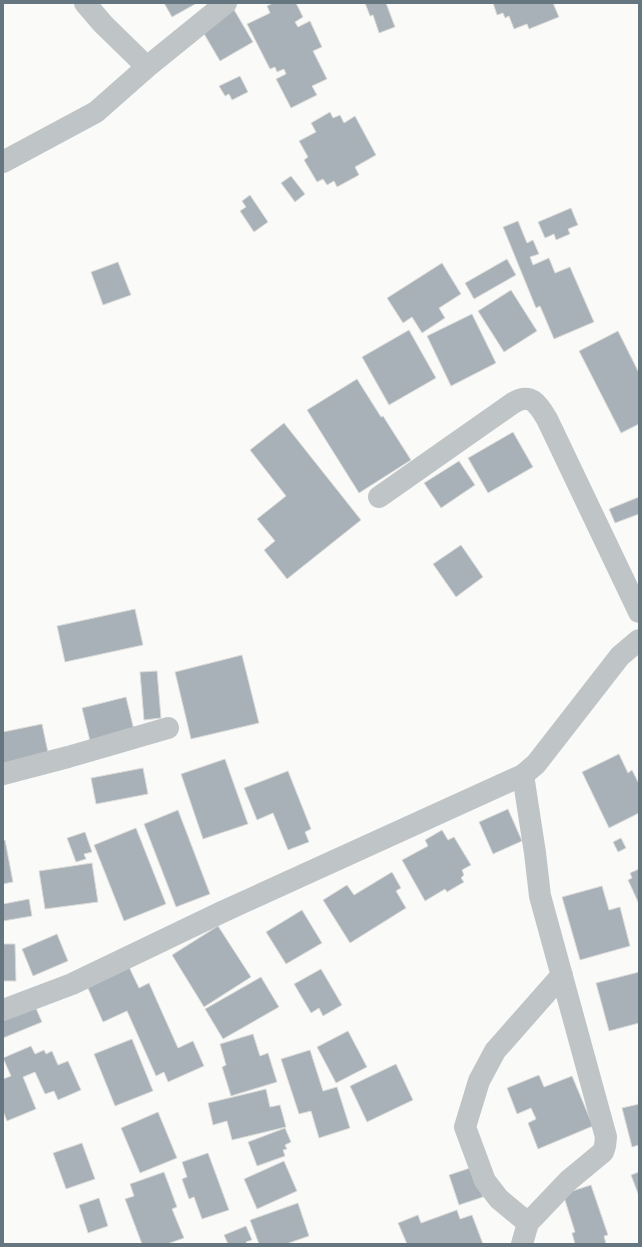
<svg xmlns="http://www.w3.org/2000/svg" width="642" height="1247" font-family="'IBM Plex Sans',sans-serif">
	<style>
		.building { fill: #a8b1b7; stroke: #dcdcda }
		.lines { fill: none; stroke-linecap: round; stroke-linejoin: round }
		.street { stroke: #bfc4c7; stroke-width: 22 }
	</style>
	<rect width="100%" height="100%" fill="#fafaf8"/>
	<path class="building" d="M 164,3 L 197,3 L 172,17 Z
		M 273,3 L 296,3 L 303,17 L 295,22 L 298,27 L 310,21 L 322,47 L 313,51 L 327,79 L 312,86 L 317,95 L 291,108 L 276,79 L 286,74 L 284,69 L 277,72 L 275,67 L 270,69 L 247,24 L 270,13 L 267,6 Z
		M 365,3 L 386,3 L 395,27 L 379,33 L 373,15 L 370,16 Z
		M 493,3 L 553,3 L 559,17 L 529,29 L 527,24 L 514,29 L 509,16 L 505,18 L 503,13 L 497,15 Z
		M 233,8 L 253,42 L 220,61 L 200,27 Z
		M 240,76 L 248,92 L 232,100 L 229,94 L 225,96 L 219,86 Z
		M 330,112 L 333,118 L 340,115 L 344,123 L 355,116 L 376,155 L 355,167 L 359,175 L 337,187 L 334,181 L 327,185 L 323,179 L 317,182 L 304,160 L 308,157 L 299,141 L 316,132 L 311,123 Z
		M 291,176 L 305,194 L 295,202 L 281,183 Z
		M 250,195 L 268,222 L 254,232 L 240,211 L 246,207 L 242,201 Z
		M 571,208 L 578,225 L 568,229 L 570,234 L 556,240 L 554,234 L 545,238 L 538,222 Z
		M 518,221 L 527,243 L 533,240 L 539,254 L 530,257 L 533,265 L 549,258 L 555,273 L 570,267 L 594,322 L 554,339 L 540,306 L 536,308 L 503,227 Z
		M 507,259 L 516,275 L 474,299 L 465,283 Z
		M 118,262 L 131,295 L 103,305 L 91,272 Z
		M 442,263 L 461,294 L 439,308 L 445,318 L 422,333 L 412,317 L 403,323 L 387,298 Z
		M 511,290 L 537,331 L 504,352 L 478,311 Z
		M 472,314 L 496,363 L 451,386 L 427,336 Z
		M 409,330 L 436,378 L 389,405 L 362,357 Z
		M 618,331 L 639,373 L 639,424 L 621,433 L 579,351 Z
		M 357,379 L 381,417 L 383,416 L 411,460 L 359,493 L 307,410 Z
		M 284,423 L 361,520 L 287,579 L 264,550 L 275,541 L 257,519 L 286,496 L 250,450 Z
		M 513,432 L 533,467 L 488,493 L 468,458 Z
		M 459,461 L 475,485 L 441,508 L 424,483 Z
		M 639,497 L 639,514 L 615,523 L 609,509 Z
		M 461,545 L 483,577 L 456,597 L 433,564 Z
		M 135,609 L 143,645 L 65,662 L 57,626 Z
		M 242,655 L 259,723 L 191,739 L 175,672 Z
		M 157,671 L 161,718 L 144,720 L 140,672 Z
		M 126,697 L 134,730 L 90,741 L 82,708 Z
		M 42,724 L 49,757 L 3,766 L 3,732 Z
		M 619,754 L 628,773 L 632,770 L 639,784 L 639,813 L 609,828 L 582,772 Z
		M 225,759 L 248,824 L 203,839 L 181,774 Z
		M 143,768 L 148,794 L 96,804 L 91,778 Z
		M 288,771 L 311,829 L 305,832 L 309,842 L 288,850 L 273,813 L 257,820 L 244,788 Z
		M 508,809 L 522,841 L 493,854 L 479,822 Z
		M 178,810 L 210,894 L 176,907 L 144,824 Z
		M 136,828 L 166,904 L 124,921 L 94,845 Z
		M 442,830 L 448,840 L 454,837 L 471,865 L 462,870 L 464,875 L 461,878 L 464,882 L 447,892 L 445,889 L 425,901 L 402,860 L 428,846 L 425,840 Z
		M 85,832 L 92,852 L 84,854 L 86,859 L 76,862 L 67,838 Z
		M 621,838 L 626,848 L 618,852 L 613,842 Z
		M 5,840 L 13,882 L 3,884 L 3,841 Z
		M 92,863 L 98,902 L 45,909 L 39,871 Z
		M 639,869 L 639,904 L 628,880 L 632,878 L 630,873 Z
		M 392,872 L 401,888 L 396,891 L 406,908 L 350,943 L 323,900 L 347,885 L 354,895 Z
		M 602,886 L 609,910 L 620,907 L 630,946 L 580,960 L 562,897 Z
		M 29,899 L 32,916 L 3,921 L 3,904 Z
		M 302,910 L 322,943 L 286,964 L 266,932 Z
		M 218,926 L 251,977 L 204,1007 L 172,955 Z
		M 57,934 L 68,961 L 33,976 L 22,949 Z
		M 3,944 L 15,944 L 16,981 L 3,981 Z
		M 129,967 L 139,988 L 149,983 L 178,1048 L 193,1041 L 204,1066 L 168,1082 L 164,1072 L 156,1076 L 127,1011 L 103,1022 L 87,986 Z
		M 321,969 L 342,1005 L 323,1016 L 319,1008 L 311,1013 L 294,984 Z
		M 639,972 L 639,1023 L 609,1031 L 596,983 Z
		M 261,977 L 279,1007 L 223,1039 L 205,1009 Z
		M 35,1006 L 42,1022 L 3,1038 L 3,1019 Z
		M 348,1031 L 367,1067 L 336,1083 L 317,1047 Z
		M 253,1034 L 260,1056 L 268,1053 L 277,1082 L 231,1096 L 222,1067 L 226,1065 L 220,1044 Z
		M 132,1039 L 153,1091 L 115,1106 L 94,1054 Z
		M 31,1046 L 35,1054 L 44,1050 L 46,1054 L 52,1051 L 58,1065 L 68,1061 L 81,1090 L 58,1100 L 54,1091 L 45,1094 L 35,1072 L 23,1077 L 36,1109 L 7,1121 L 3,1111 L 3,1079 L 11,1076 L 3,1058 Z
		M 310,1050 L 323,1091 L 337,1087 L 350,1128 L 319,1138 L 311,1111 L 299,1114 L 281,1059 Z
		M 396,1064 L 413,1100 L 367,1122 L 350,1086 Z
		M 539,1075 L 544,1087 L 572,1076 L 593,1126 L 538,1149 L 528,1123 L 536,1119 L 531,1108 L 517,1114 L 507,1088 Z
		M 266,1089 L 270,1107 L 280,1105 L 286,1127 L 232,1140 L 227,1121 L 213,1125 L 208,1103 Z
		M 639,1104 L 639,1145 L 632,1147 L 622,1108 Z
		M 158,1112 L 177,1158 L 140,1173 L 121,1128 Z
		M 285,1128 L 291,1142 L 285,1145 L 287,1149 L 283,1150 L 285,1156 L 257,1166 L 248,1142 Z
		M 82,1143 L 95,1179 L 66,1189 L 53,1153 Z
		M 208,1153 L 229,1210 L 202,1219 L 194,1197 L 189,1199 L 182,1179 L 187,1177 L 182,1162 Z
		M 284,1161 L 297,1191 L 257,1209 L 244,1179 Z
		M 473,1167 L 483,1197 L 459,1205 L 449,1175 Z
		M 164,1172 L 177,1207 L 172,1209 L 184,1238 L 167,1244 L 142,1244 L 125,1199 L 134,1196 L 130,1184 Z
		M 639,1172 L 639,1196 L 631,1175 Z
		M 591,1185 L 608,1235 L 604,1236 L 606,1244 L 575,1244 L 572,1233 L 575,1232 L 563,1194 Z
		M 99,1198 L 108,1226 L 88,1233 L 79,1205 Z
		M 298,1203 L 309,1236 L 286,1244 L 259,1244 L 250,1220 Z
		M 457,1210 L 460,1219 L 472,1215 L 483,1244 L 407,1244 L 398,1223 L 418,1215 L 421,1223 Z
		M 246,1226 L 252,1240 L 246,1242 L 247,1244 L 228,1244 L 224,1235 Z"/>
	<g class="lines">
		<path class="street" d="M 85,3 L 103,24 L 147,67
			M 3,162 L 96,112 L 147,67 L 226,3
			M 379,497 L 513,403 C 531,392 538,404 547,419 L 639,612
			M 3,774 L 68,757 L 168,728
			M 3,1010 L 72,984 L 222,912 L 523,775 L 536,764 L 620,656 L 639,640
			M 528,1223 L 499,1199 L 485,1181 L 465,1127 L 479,1081 L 495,1051 L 562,975
			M 522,1244 L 528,1223 L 568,1181 L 603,1152 L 605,1146 L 606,1137 L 540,896 L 535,853 L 523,775"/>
	</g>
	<rect width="642" height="1247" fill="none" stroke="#667681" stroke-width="8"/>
</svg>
